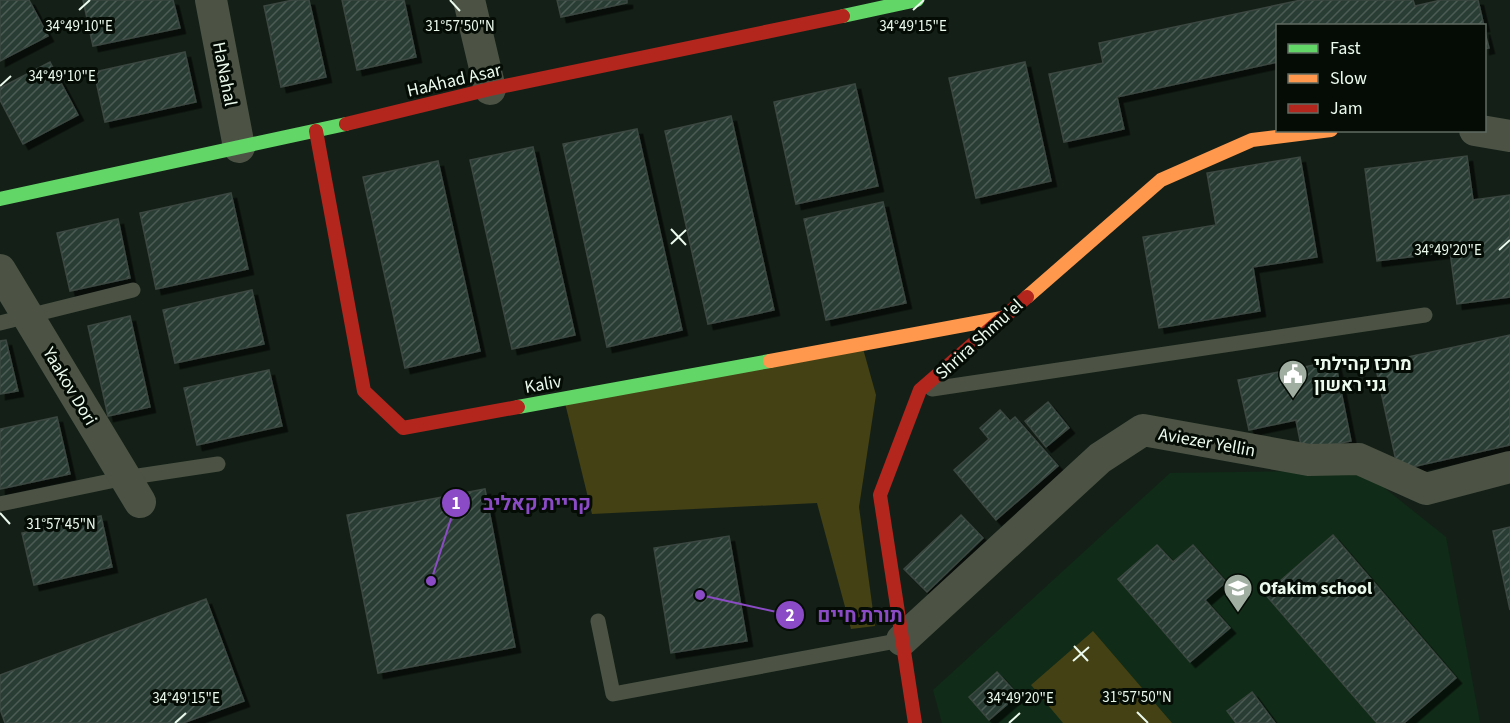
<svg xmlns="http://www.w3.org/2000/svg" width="1510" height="723" font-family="'Source Sans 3',Heebo,sans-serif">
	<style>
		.built { fill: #102b17 }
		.park { fill: #444114 }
		.building { fill: url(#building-hatch); stroke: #3a4741; stroke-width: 1.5; filter: url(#shadow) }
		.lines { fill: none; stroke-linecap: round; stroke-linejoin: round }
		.lane { stroke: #4c5345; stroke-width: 15 }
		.street { stroke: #4c5345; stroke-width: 32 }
		.fast { stroke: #63d668; stroke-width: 14 }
		.slow { stroke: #ff974d; stroke-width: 14 }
		.jam { stroke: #b3261e; stroke-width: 14 }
		.ticks { fill: none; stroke: #ebfaed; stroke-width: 2 }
		.labels { text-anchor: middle; stroke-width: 6; stroke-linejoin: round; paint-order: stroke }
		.street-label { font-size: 18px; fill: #ebfaed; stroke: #040c05 }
		.poi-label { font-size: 18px; font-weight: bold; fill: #ebfaed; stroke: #040c05; text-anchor: start }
		.ticks-label { font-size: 15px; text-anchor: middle; fill: #ebfaed; stroke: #040c05; stroke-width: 6; stroke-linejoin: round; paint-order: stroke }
		.leader { fill: none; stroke: #8c4bc6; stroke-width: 2 }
		.callout-dot { fill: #8c4bc6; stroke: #040c05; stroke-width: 2 }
		.mark-label { font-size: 18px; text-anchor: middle; font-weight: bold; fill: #fff }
		.callout-label { font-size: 20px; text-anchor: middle; font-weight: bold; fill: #8c4bc6; stroke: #040c05; stroke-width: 6; stroke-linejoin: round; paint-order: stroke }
	</style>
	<defs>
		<pattern id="building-hatch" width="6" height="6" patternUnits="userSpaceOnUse" patternTransform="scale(1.5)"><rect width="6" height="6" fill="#2c3e36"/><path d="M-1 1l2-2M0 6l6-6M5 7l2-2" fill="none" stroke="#4b5b53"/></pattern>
		<filter id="shadow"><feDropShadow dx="5.5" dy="5.5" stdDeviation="0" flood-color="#0009"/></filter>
	</defs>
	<rect width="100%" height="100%" fill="#142017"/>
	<path class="built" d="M 1362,470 L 1446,537 L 1480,723 L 942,723 L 933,690 L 1170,473 Z"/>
	<path class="park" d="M 862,345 L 876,395 L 859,507 L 875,626 L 851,629 L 817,503 L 592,514 L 565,403 Z
		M 1093,631 L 1172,723 L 1063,723 L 1031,685 Z"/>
	<path class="building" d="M 0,0 L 29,0 L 48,36 L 0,61 Z
		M 83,0 L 173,0 L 180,28 L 93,46 Z
		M 293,0 L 309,0 L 326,77 L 281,87 L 264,6 Z
		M 342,0 L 404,0 L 416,57 L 357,70 Z
		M 557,0 L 627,0 L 627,3 L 561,17 Z
		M 1301,0 L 1413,0 L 1415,6 L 1441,0 L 1478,0 L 1484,26 L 1278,26 L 1278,62 L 1117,97 L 1124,129 L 1064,142 L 1049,74 L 1103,63 L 1099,43 Z
		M 1484,29 L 1489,48 L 1484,49 Z
		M 185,52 L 196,102 L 105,122 L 94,72 Z
		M 50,62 L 78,115 L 23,144 L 0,100 L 0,88 Z
		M 1025,62 L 1051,181 L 976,198 L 949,78 Z
		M 855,84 L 878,186 L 796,204 L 774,102 Z
		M 731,116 L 774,310 L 708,324 L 665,131 Z
		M 637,129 L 682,330 L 607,347 L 563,144 Z
		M 533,147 L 575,335 L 512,349 L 470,160 Z
		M 1467,156 L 1473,200 L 1510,195 L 1510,297 L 1457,304 L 1450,252 L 1377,261 L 1365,169 Z
		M 1300,157 L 1317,257 L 1253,267 L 1260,311 L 1159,328 L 1143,237 L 1216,225 L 1207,173 Z
		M 438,161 L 480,351 L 405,368 L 363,177 Z
		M 231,193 L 248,269 L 156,289 L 140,213 Z
		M 883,202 L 906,303 L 826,320 L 804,219 Z
		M 118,219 L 130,278 L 70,291 L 57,233 Z
		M 252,290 L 264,344 L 175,363 L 163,310 Z
		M 130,316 L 150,407 L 108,416 L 88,326 Z
		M 1510,335 L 1510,445 L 1398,470 L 1375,364 Z
		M 6,340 L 18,391 L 0,394 L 0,341 Z
		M 1335,361 L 1351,441 L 1302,451 L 1296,420 L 1249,430 L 1238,380 Z
		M 269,370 L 282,426 L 197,445 L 184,388 Z
		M 1048,402 L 1069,428 L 1046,447 L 1025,421 Z
		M 1000,410 L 1010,421 L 1015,417 L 1058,466 L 996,520 L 954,470 L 989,439 L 980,428 Z
		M 57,417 L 70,474 L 0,489 L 0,429 Z
		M 485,489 L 515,647 L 378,673 L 347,515 Z
		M 961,515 L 983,538 L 927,592 L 904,569 Z
		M 101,516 L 112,567 L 34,585 L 22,533 Z
		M 1510,527 L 1510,610 L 1493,531 Z
		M 1333,535 L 1456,678 L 1404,723 L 1377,723 L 1265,594 Z
		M 729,536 L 747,641 L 671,653 L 654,548 Z
		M 1157,545 L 1173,562 L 1193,545 L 1226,582 L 1205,600 L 1230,628 L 1190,662 L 1118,579 Z
		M 206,599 L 244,701 L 183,723 L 5,723 L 0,709 L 0,675 Z
		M 997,672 L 1018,695 L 989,720 L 969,697 Z
		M 1252,692 L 1275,723 L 1236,723 L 1227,711 Z"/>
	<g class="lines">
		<path class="lane" d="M 0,323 L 133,290
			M 932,389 L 1425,315
			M 0,504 L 125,478 L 218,464
			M 598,621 L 613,694 L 902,640"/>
		<path class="street" d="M 211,0 L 239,147
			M 469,0 L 490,89
			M 1475,130 L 1510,136
			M 0,270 L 140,502
			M 902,640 L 1100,458 L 1143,430 L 1309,460 L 1359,459 L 1426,489 L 1510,467"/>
		<path class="fast" d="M 843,16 L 917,0
			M 0,199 L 346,124
			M 518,407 L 770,361"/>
		<path class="slow" d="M 1027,297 L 1161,180 L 1252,140 L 1331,130
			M 770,361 L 1002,318"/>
		<path class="jam" d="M 346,124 L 490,89 L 843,16
			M 316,131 L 364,391 L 403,428 L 518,407
			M 915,723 L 880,495 L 920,390 L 1027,297"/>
	</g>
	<path class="ticks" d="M 450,0 L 460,11M 79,10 L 90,0M 913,10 L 924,0M 0,86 L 11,76M 671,229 L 686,245M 671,244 L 686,230M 1499,250 L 1510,240M 0,513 L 10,524M 1074,646 L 1088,661M 1073,661 L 1089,647M 1137,712 L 1148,723M 175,723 L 186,713M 1009,723 L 1020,713"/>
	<defs>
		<g id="civic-pin" transform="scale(1.5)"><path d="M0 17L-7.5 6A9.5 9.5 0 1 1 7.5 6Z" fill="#a0aea2" stroke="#040c05"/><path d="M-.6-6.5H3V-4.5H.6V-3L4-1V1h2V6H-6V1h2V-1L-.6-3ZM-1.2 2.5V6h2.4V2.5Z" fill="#fff"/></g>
		<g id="school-pin" transform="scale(1.5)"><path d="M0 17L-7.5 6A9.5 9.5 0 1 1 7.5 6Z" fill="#a0aea2" stroke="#040c05"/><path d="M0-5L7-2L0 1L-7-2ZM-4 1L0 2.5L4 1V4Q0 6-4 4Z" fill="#fff"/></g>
	</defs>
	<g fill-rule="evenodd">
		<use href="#civic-pin" x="1293" y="374"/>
		<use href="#school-pin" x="1238" y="588"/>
	</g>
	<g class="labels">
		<g class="street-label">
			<text transform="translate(225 74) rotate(79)" y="6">HaNahal</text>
			<text transform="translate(454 80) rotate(-13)" y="6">HaAhad Asar</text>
			<text transform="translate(979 339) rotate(-42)" y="6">Shrira Shmu'el</text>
			<text transform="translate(543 384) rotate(-10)" y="6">Kaliv</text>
			<text transform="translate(70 386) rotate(59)" y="6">Yaakov Dori</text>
			<text transform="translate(1207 442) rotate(10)" y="6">Aviezer Yellin</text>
		</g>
		<g class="poi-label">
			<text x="1314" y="370">מרכז קהילתי<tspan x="1314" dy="21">גני ראשון</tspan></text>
			<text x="1259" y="594">Ofakim school</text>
		</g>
	</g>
	<g class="ticks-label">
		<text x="79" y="31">34°49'10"E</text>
		<text x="913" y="31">34°49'15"E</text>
		<text x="460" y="31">31°57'50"N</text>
		<text x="62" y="81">34°49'10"E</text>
		<text x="1448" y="255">34°49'20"E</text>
		<text x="61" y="529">31°57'45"N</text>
		<text x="1137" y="702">31°57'50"N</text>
		<text x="186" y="703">34°49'15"E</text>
		<text x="1020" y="703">34°49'20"E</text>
	</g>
	<path class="leader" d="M431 581L456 503M700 595L790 615"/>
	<g class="callout-dot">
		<circle cx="431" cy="581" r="6"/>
		<circle cx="700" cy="595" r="6"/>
		<circle cx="456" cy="503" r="15"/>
		<circle cx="790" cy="615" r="15"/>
	</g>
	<g class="mark-label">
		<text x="456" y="509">1</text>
		<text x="790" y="621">2</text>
	</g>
	<g class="callout-label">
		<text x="537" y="510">קריית קאליב</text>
		<text x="860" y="622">תורת חיים</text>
	</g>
	<rect x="1276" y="24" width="210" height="108" fill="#040c05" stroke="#606b62" stroke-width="1.5"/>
	<rect x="1288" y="44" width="30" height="9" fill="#63d668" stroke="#606b62" stroke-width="1.5"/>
	<text x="1330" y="54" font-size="18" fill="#ebfaed">Fast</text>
	<rect x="1288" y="74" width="30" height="9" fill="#ff974d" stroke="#606b62" stroke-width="1.5"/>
	<text x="1330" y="84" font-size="18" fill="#ebfaed">Slow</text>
	<rect x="1288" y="104" width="30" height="9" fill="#b3261e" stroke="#606b62" stroke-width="1.5"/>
	<text x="1330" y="114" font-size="18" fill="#ebfaed">Jam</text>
</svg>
